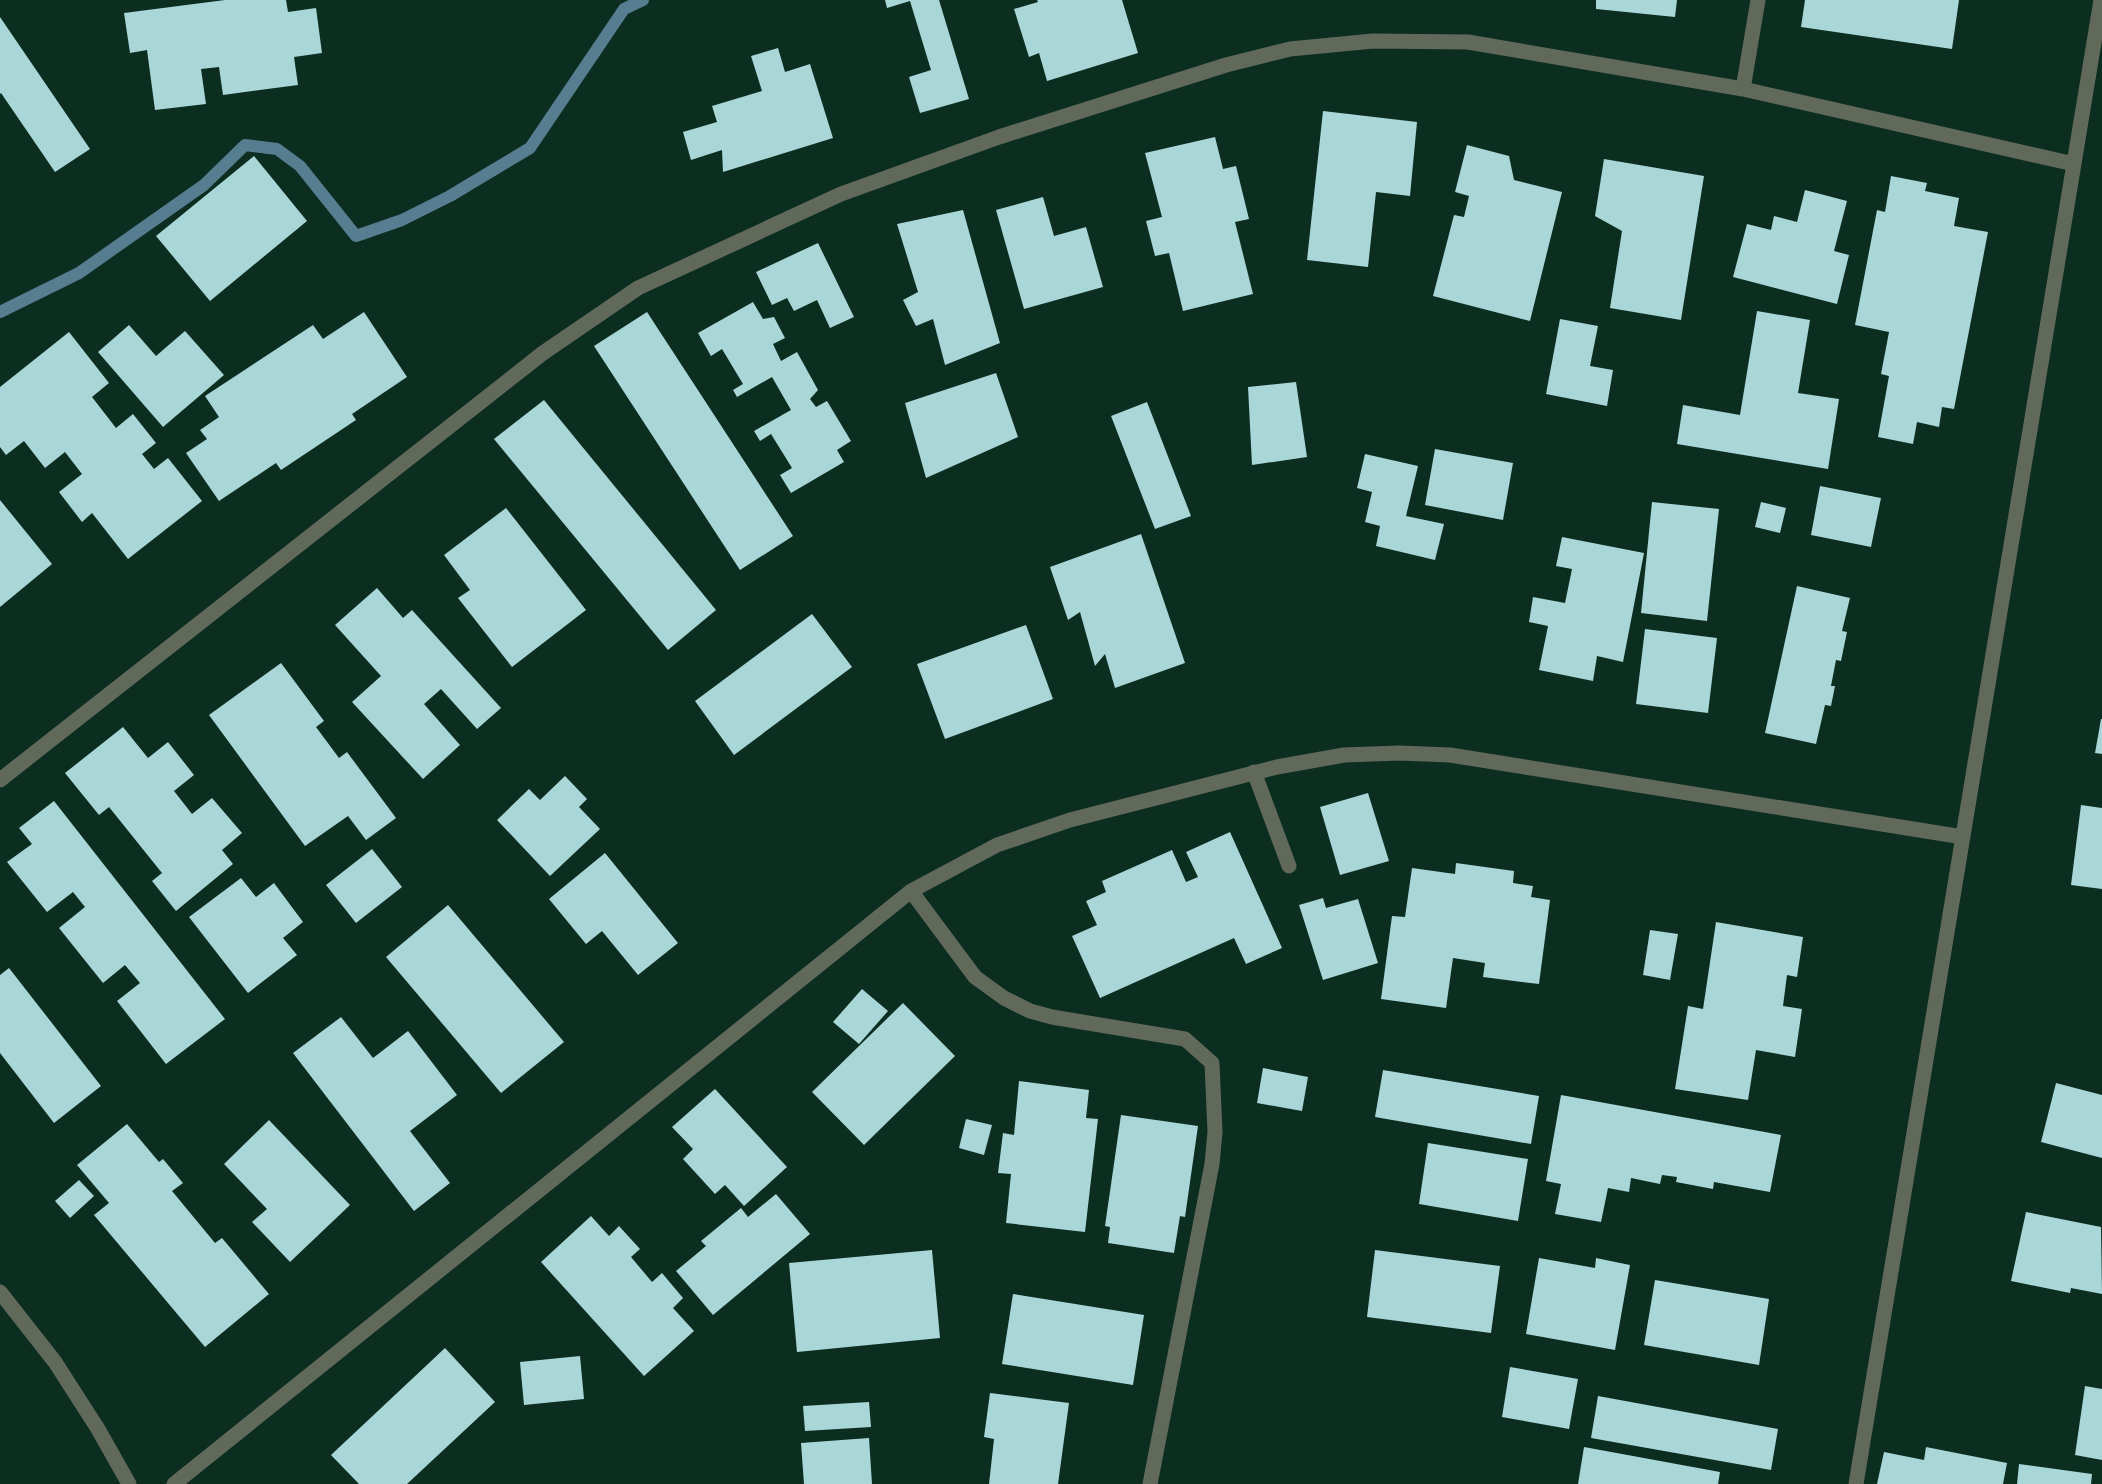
<svg xmlns="http://www.w3.org/2000/svg" width="2102" height="1484" font-family="Figtree,sans-serif">
	<style>
		.lines { fill: none; stroke-linecap: round; stroke-linejoin: round }
		.stream { stroke: #577d90; stroke-width: 12 }
		.building { fill: #a9d6d7 }
		.service { stroke: #61695b; stroke-width: 15 }
		.minor { stroke: #61695b; stroke-width: 15 }
	</style>
	<rect width="100%" height="100%" fill="#0c2e21"/>
	<g class="lines">
		<path class="stream" d="M 0,312 L 79,273 L 204,185 L 245,145 L 277,149 L 300,166 L 356,236 L 402,220 L 450,196 L 530,148 L 624,9 L 643,0"/>
	</g>
	<path class="building" d="M 225,0 L 286,0 L 288,12 L 316,8 L 322,53 L 294,57 L 298,85 L 223,95 L 219,67 L 201,69 L 206,104 L 155,110 L 147,50 L 130,53 L 124,13 Z
		M 885,0 L 939,0 L 969,99 L 920,113 L 909,77 L 931,70 L 910,1 L 887,8 Z
		M 1037,0 L 1122,0 L 1138,53 L 1047,81 L 1039,53 L 1029,57 L 1014,9 L 1038,2 Z
		M 1596,0 L 1677,0 L 1675,17 L 1596,9 Z
		M 1805,0 L 1959,0 L 1952,49 L 1801,27 Z
		M 0,17 L 90,149 L 55,172 L 1,93 L 0,94 Z
		M 778,48 L 785,72 L 810,64 L 833,138 L 723,172 L 722,150 L 691,160 L 683,132 L 717,122 L 712,106 L 762,91 L 751,56 Z
		M 1323,111 L 1417,122 L 1410,196 L 1376,192 L 1368,267 L 1307,260 Z
		M 1215,137 L 1223,169 L 1236,166 L 1249,219 L 1235,222 L 1253,294 L 1183,311 L 1169,253 L 1155,256 L 1146,221 L 1162,217 L 1145,153 Z
		M 1467,145 L 1509,156 L 1514,180 L 1562,192 L 1530,321 L 1433,296 L 1454,215 L 1464,217 L 1469,196 L 1455,192 Z
		M 254,156 L 307,221 L 210,301 L 156,236 Z
		M 1604,159 L 1704,176 L 1681,320 L 1610,308 L 1622,231 L 1595,216 Z
		M 1891,176 L 1927,183 L 1925,191 L 1959,198 L 1954,226 L 1988,232 L 1954,409 L 1942,407 L 1939,427 L 1917,422 L 1913,444 L 1878,437 L 1889,376 L 1881,374 L 1889,332 L 1855,325 L 1877,210 L 1885,212 Z
		M 1805,190 L 1847,201 L 1834,251 L 1849,255 L 1837,304 L 1733,277 L 1747,224 L 1771,230 L 1774,216 L 1797,222 Z
		M 1043,197 L 1054,236 L 1086,227 L 1103,287 L 1024,309 L 996,210 Z
		M 963,210 L 1000,343 L 945,365 L 933,319 L 916,326 L 903,300 L 918,292 L 897,224 Z
		M 818,243 L 854,317 L 830,328 L 817,300 L 794,311 L 787,298 L 772,305 L 756,272 Z
		M 753,302 L 763,319 L 774,317 L 785,338 L 773,344 L 781,361 L 797,352 L 818,390 L 810,399 L 816,407 L 827,401 L 851,441 L 837,450 L 844,462 L 791,493 L 780,475 L 792,468 L 771,434 L 760,441 L 754,431 L 791,410 L 772,377 L 737,397 L 733,390 L 743,384 L 722,349 L 711,356 L 698,333 Z
		M 1757,311 L 1810,320 L 1798,393 L 1839,399 L 1828,469 L 1677,444 L 1683,405 L 1740,415 Z
		M 364,312 L 407,377 L 352,414 L 356,420 L 281,470 L 276,463 L 219,501 L 186,453 L 207,439 L 200,430 L 219,417 L 205,396 L 313,325 L 323,339 Z
		M 647,312 L 793,536 L 740,570 L 594,346 Z
		M 1560,319 L 1598,326 L 1590,366 L 1613,370 L 1607,406 L 1546,394 Z
		M 129,325 L 156,356 L 185,331 L 224,375 L 163,427 L 98,352 Z
		M 69,332 L 109,383 L 92,397 L 116,428 L 133,414 L 156,443 L 142,454 L 154,469 L 168,458 L 202,501 L 128,559 L 92,513 L 82,522 L 59,492 L 82,474 L 65,452 L 45,468 L 24,441 L 6,455 L 0,447 L 0,387 Z
		M 996,373 L 1018,437 L 926,478 L 905,403 Z
		M 1296,382 L 1307,457 L 1252,465 L 1248,387 Z
		M 544,400 L 716,610 L 668,650 L 494,439 Z
		M 1147,402 L 1191,516 L 1155,529 L 1111,416 Z
		M 1435,449 L 1513,463 L 1503,520 L 1425,505 Z
		M 1365,454 L 1418,466 L 1406,516 L 1444,524 L 1435,560 L 1376,546 L 1380,526 L 1365,522 L 1372,492 L 1357,488 Z
		M 1820,486 L 1881,498 L 1871,547 L 1811,535 Z
		M 0,500 L 52,564 L 0,607 Z
		M 1652,502 L 1719,509 L 1707,621 L 1641,613 Z
		M 1761,502 L 1786,508 L 1780,533 L 1755,527 Z
		M 506,508 L 586,610 L 512,667 L 458,598 L 470,590 L 444,555 Z
		M 1141,534 L 1185,663 L 1115,688 L 1105,654 L 1095,666 L 1080,612 L 1068,620 L 1050,567 Z
		M 1562,537 L 1644,553 L 1623,662 L 1597,656 L 1593,681 L 1539,670 L 1548,626 L 1529,622 L 1533,597 L 1565,603 L 1572,569 L 1556,566 Z
		M 1797,586 L 1850,598 L 1842,631 L 1847,632 L 1841,661 L 1836,660 L 1831,686 L 1835,686 L 1831,706 L 1825,705 L 1816,744 L 1765,733 Z
		M 377,588 L 403,618 L 412,610 L 501,708 L 477,729 L 441,689 L 424,704 L 460,745 L 423,779 L 352,702 L 381,676 L 335,625 Z
		M 812,614 L 852,667 L 734,755 L 695,701 Z
		M 1026,625 L 1053,699 L 945,739 L 917,664 Z
		M 1645,629 L 1717,638 L 1708,713 L 1636,704 Z
		M 281,663 L 324,721 L 316,727 L 339,758 L 347,752 L 396,818 L 366,840 L 348,816 L 305,846 L 209,715 Z
		M 2101,719 L 2102,719 L 2102,754 L 2095,753 Z
		M 123,727 L 148,758 L 168,742 L 194,775 L 174,791 L 192,814 L 212,798 L 242,833 L 222,850 L 233,864 L 176,911 L 152,881 L 162,873 L 109,807 L 99,815 L 65,773 Z
		M 565,776 L 587,799 L 579,807 L 600,829 L 550,876 L 497,820 L 529,789 L 540,800 Z
		M 1368,793 L 1389,861 L 1340,875 L 1320,807 Z
		M 54,801 L 225,1019 L 166,1064 L 117,1001 L 140,983 L 125,965 L 103,983 L 59,928 L 85,907 L 73,892 L 47,912 L 7,862 L 32,844 L 19,828 Z
		M 2081,805 L 2102,808 L 2102,889 L 2071,885 Z
		M 1230,832 L 1282,948 L 1246,964 L 1234,938 L 1100,998 L 1072,936 L 1097,925 L 1086,901 L 1106,892 L 1102,881 L 1172,850 L 1186,882 L 1198,877 L 1186,852 Z
		M 372,849 L 402,887 L 356,923 L 326,885 Z
		M 605,853 L 678,943 L 638,975 L 602,931 L 586,944 L 549,899 Z
		M 1456,863 L 1514,871 L 1513,883 L 1533,886 L 1531,897 L 1550,900 L 1539,984 L 1483,977 L 1485,963 L 1453,958 L 1446,1008 L 1381,999 L 1392,916 L 1405,917 L 1412,868 L 1455,874 Z
		M 241,878 L 256,897 L 274,883 L 303,922 L 283,938 L 297,955 L 248,993 L 189,917 Z
		M 1323,898 L 1326,908 L 1358,899 L 1378,963 L 1323,980 L 1299,905 Z
		M 448,905 L 564,1042 L 501,1093 L 386,957 Z
		M 1716,922 L 1803,937 L 1797,977 L 1787,975 L 1783,1006 L 1802,1009 L 1795,1057 L 1756,1050 L 1748,1100 L 1675,1089 L 1688,1006 L 1703,1009 Z
		M 1650,930 L 1678,934 L 1670,980 L 1643,975 Z
		M 9,968 L 101,1086 L 54,1123 L 0,1053 L 0,975 Z
		M 862,989 L 888,1011 L 859,1044 L 833,1022 Z
		M 903,1003 L 955,1056 L 864,1145 L 812,1092 Z
		M 341,1017 L 373,1058 L 408,1031 L 457,1095 L 410,1131 L 450,1183 L 414,1211 L 293,1053 Z
		M 1263,1068 L 1308,1077 L 1302,1111 L 1257,1103 Z
		M 1383,1070 L 1539,1096 L 1531,1144 L 1375,1117 Z
		M 1019,1081 L 1089,1090 L 1086,1118 L 1098,1119 L 1085,1232 L 1006,1223 L 1011,1174 L 998,1173 L 1003,1133 L 1014,1135 Z
		M 2056,1083 L 2102,1095 L 2102,1158 L 2041,1142 Z
		M 715,1089 L 787,1167 L 744,1206 L 725,1185 L 715,1194 L 683,1159 L 693,1149 L 672,1127 Z
		M 1561,1095 L 1781,1135 L 1770,1192 L 1714,1182 L 1713,1189 L 1676,1182 L 1677,1177 L 1662,1175 L 1660,1184 L 1631,1178 L 1629,1192 L 1608,1188 L 1601,1222 L 1555,1214 L 1561,1184 L 1546,1181 Z
		M 1121,1115 L 1198,1126 L 1185,1217 L 1180,1216 L 1174,1253 L 1108,1243 L 1110,1227 L 1105,1226 Z
		M 966,1119 L 992,1125 L 984,1155 L 959,1148 Z
		M 269,1120 L 350,1205 L 290,1262 L 252,1222 L 267,1209 L 224,1164 Z
		M 127,1124 L 159,1162 L 163,1159 L 183,1183 L 172,1191 L 215,1243 L 222,1238 L 269,1294 L 205,1347 L 94,1215 L 109,1203 L 77,1165 Z
		M 1428,1143 L 1528,1159 L 1518,1221 L 1419,1204 Z
		M 79,1180 L 94,1196 L 70,1218 L 55,1201 Z
		M 776,1194 L 810,1234 L 713,1315 L 676,1271 L 706,1246 L 701,1241 L 741,1208 L 748,1217 Z
		M 2026,1212 L 2101,1227 L 2102,1294 L 2071,1288 L 2070,1293 L 2011,1281 Z
		M 591,1216 L 609,1236 L 619,1226 L 640,1249 L 631,1257 L 652,1282 L 662,1273 L 683,1298 L 673,1308 L 694,1331 L 644,1376 L 541,1262 Z
		M 932,1250 L 940,1338 L 797,1352 L 789,1263 Z
		M 1375,1250 L 1500,1266 L 1491,1333 L 1367,1317 Z
		M 1539,1258 L 1595,1268 L 1596,1258 L 1630,1265 L 1615,1350 L 1526,1334 Z
		M 1655,1280 L 1769,1299 L 1759,1365 L 1644,1345 Z
		M 1013,1294 L 1144,1315 L 1133,1385 L 1002,1364 Z
		M 445,1348 L 495,1402 L 407,1484 L 359,1484 L 331,1455 Z
		M 580,1356 L 584,1399 L 524,1405 L 520,1362 Z
		M 1510,1367 L 1578,1379 L 1569,1429 L 1502,1417 Z
		M 2085,1386 L 2102,1389 L 2102,1460 L 2075,1455 Z
		M 990,1393 L 1069,1403 L 1058,1484 L 989,1484 L 994,1439 L 984,1437 Z
		M 1598,1396 L 1778,1429 L 1771,1470 L 1591,1438 Z
		M 869,1402 L 871,1427 L 805,1431 L 803,1406 Z
		M 869,1438 L 872,1484 L 804,1484 L 801,1443 Z
		M 1584,1447 L 1720,1472 L 1718,1484 L 1578,1484 Z
		M 1926,1447 L 2007,1463 L 2003,1484 L 1877,1484 L 1884,1452 L 1924,1460 Z
		M 2019,1464 L 2092,1474 L 2091,1484 L 2017,1484 Z"/>
	<g class="lines">
		<path class="service" d="M 1254,772 L 1289,866"/>
		<path class="minor" d="M 1743,89 L 1758,0
			M 0,780 L 543,353 L 638,288 L 841,194 L 999,137 L 1226,65 L 1290,49 L 1373,41 L 1468,42 L 1743,89 L 2074,164
			M 911,891 L 975,977 L 1004,998 L 1030,1011 L 1052,1017 L 1185,1039 L 1212,1063 L 1215,1132 L 1212,1164 L 1150,1484
			M 0,1292 L 55,1362 L 98,1429 L 129,1484
			M 174,1484 L 911,891 L 997,845 L 1070,820 L 1277,767 L 1344,755 L 1399,753 L 1450,755 L 1963,837
			M 1856,1484 L 2101,0"/>
	</g>
</svg>
